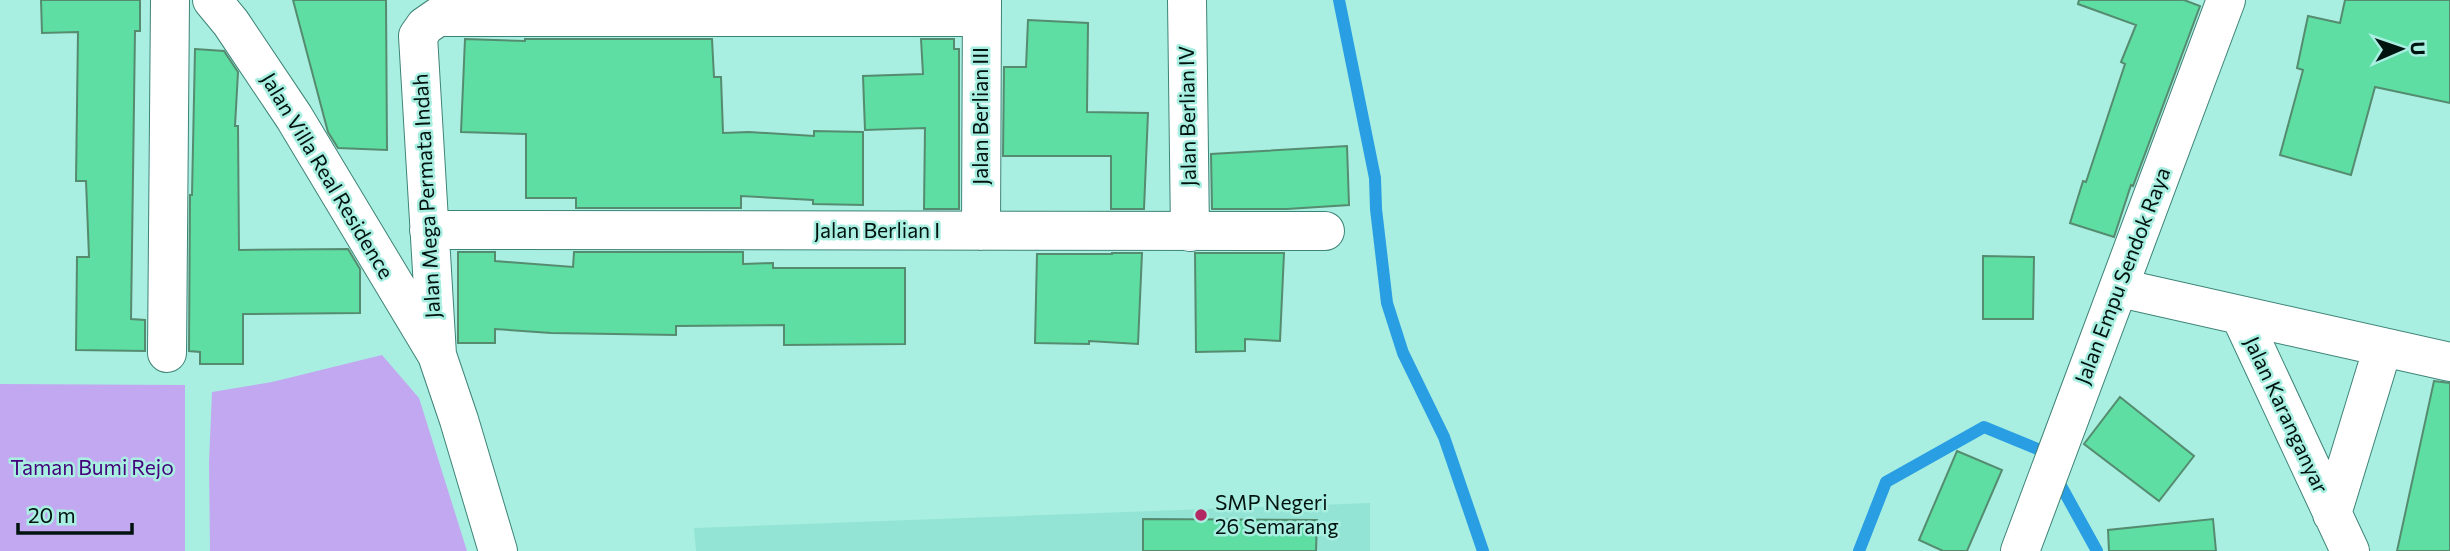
<svg xmlns="http://www.w3.org/2000/svg" width="2450" height="551" font-family="Commissioner,sans-serif">
	<style>
		.built { fill: #94e4d5 }
		.green { fill: #c2a8f0 }
		.lines { fill: none; stroke-linecap: round; stroke-linejoin: round }
		.stream { stroke: #299ee3; stroke-width: 12 }
		.building { fill: #5edea3; stroke: #558c70; stroke-width: 2 }
		.minor-casing { stroke: #3e8377; stroke-width: 40 }
		.secondary-casing { stroke: #3e8377; stroke-width: 40 }
		.minor { stroke: #fff; stroke-width: 38 }
		.secondary { stroke: #fff; stroke-width: 38 }
		.poi-dot { fill: #b32762; stroke: #a8efe1; stroke-width: 2.5 }
		.labels { text-anchor: middle; stroke-width: 5; stroke-linejoin: round; paint-order: stroke }
		.street-label { font-size: 21px; fill: #00130f; stroke: #a8efe1 }
		.park-label { font-size: 21px; fill: #45007b; stroke: #a8efe1 }
		.poi-label { font-size: 21px; fill: #00130f; stroke: #a8efe1; text-anchor: start }
	</style>
	<rect width="100%" height="100%" fill="#a8efe1"/>
	<path class="built" d="M 1370,503 L 1370,551 L 696,551 L 694,528 Z"/>
	<path class="green" d="M 382,355 L 419,398 L 467,551 L 210,551 L 209,462 L 212,392 L 272,382 Z
		M 0,384 L 185,385 L 185,551 L 0,551 Z"/>
	<g class="lines">
		<path class="stream" d="M 1339,0 L 1375,178 L 1376,209 L 1387,303 L 1403,353 L 1444,437 L 1483,551
			M 2055,475 L 2097,551
			M 1859,551 L 1886,482 L 1984,427 L 2040,450 L 2046,460"/>
	</g>
	<path class="building" d="M 41,0 L 140,0 L 140,31 L 135,31 L 131,319 L 145,320 L 145,351 L 76,350 L 77,257 L 89,257 L 86,181 L 76,181 L 78,32 L 42,33 Z
		M 293,0 L 386,0 L 387,150 L 338,148 L 328,132 Z
		M 2079,0 L 2184,0 L 2200,6 L 2133,186 L 2131,185 L 2114,237 L 2070,223 L 2083,181 L 2086,182 L 2125,64 L 2121,62 L 2136,25 L 2078,4 Z
		M 2345,0 L 2450,0 L 2450,103 L 2375,87 L 2351,175 L 2280,155 L 2303,70 L 2297,68 L 2308,16 L 2340,23 Z
		M 1028,20 L 1088,23 L 1087,112 L 1148,113 L 1144,209 L 1111,209 L 1111,156 L 1003,156 L 1004,67 L 1026,67 Z
		M 465,39 L 525,41 L 525,39 L 712,39 L 714,77 L 721,77 L 723,133 L 749,132 L 814,136 L 814,131 L 863,132 L 863,205 L 813,204 L 813,200 L 741,196 L 741,208 L 576,208 L 576,198 L 526,198 L 526,134 L 461,132 Z
		M 921,39 L 954,39 L 954,49 L 959,49 L 959,209 L 924,209 L 925,128 L 865,130 L 863,76 L 923,74 Z
		M 195,49 L 224,51 L 238,72 L 235,126 L 238,126 L 239,250 L 348,249 L 360,269 L 360,313 L 243,314 L 243,364 L 200,364 L 200,352 L 189,351 L 190,195 L 192,195 Z
		M 1347,146 L 1349,205 L 1287,209 L 1212,209 L 1211,154 Z
		M 458,252 L 495,252 L 495,261 L 573,267 L 574,252 L 743,252 L 743,264 L 773,263 L 773,268 L 905,268 L 905,344 L 784,345 L 784,325 L 676,326 L 676,335 L 551,333 L 495,329 L 495,343 L 458,343 Z
		M 1112,253 L 1142,253 L 1138,344 L 1089,341 L 1089,344 L 1035,343 L 1037,254 L 1112,254 Z
		M 1195,253 L 1284,253 L 1280,341 L 1245,339 L 1245,351 L 1196,352 Z
		M 1983,256 L 2034,257 L 2033,319 L 1983,319 Z
		M 2434,381 L 2450,383 L 2450,551 L 2397,551 Z
		M 2120,397 L 2194,456 L 2159,501 L 2084,444 Z
		M 1957,451 L 2002,470 L 1967,551 L 1943,551 L 1919,540 Z
		M 1143,519 L 1317,520 L 1316,551 L 1143,551 Z
		M 2213,519 L 2216,551 L 2109,551 L 2108,530 Z"/>
	<g class="lines">
		<g class="minor-casing">
			<path id="minor" d="M 212,0 L 231,23 L 294,117 L 437,355 L 459,420 L 498,551
				M 1187,0 L 1190,232
				M 429,230 L 1325,231
				M 981,231 L 982,0
				M 2120,288 L 2450,362
				M 2240,315 L 2350,551
				M 167,353 L 170,0
				M 437,355 L 418,36 L 425,26 L 438,17 L 981,17
				M 2332,514 L 2383,347"/>
		</g>
		<g class="secondary-casing">
			<path id="secondary" d="M 2020,551 L 2226,0"/>
		</g>
		<use href="#minor" class="minor"/>
		<use href="#secondary" class="secondary"/>
	</g>
	<circle class="poi-dot" cx="1201" cy="515" r="7"/>
	<g class="labels">
		<g class="street-label">
			<text transform="translate(981 116) rotate(-90)" y="7">Jalan Berlian III</text>
			<text transform="translate(1188 116) rotate(-91)" y="7">Jalan Berlian IV</text>
			<text transform="translate(327 176) rotate(59)" y="7">Jalan Villa Real Residence</text>
			<text transform="translate(427 196) rotate(-93)" y="7">Jalan Mega Permata Indah</text>
			<text x="877" y="238">Jalan Berlian I</text>
			<text transform="translate(2123 276) rotate(-69)" y="7">Jalan Empu Sendok Raya</text>
			<text transform="translate(2286 415) rotate(65)" y="7">Jalan Karanganyar</text>
		</g>
		<g class="park-label">
			<text x="92" y="475">Taman Bumi Rejo</text>
		</g>
		<g class="poi-label">
			<text x="1215" y="510">SMP Negeri<tspan x="1215" dy="24">26 Semarang</tspan></text>
		</g>
	</g>
	<g transform="translate(2401 49) rotate(88)" stroke="#a8efe1" stroke-width="5" paint-order="stroke">
	<path d="M0-5L12 26L0 18L-12 26Z" fill="#00130f"/>
	<text y="-10" font-size="19" font-weight="bold" text-anchor="middle" fill="#00130f">U</text>
	</g>
	<path d="M18 523v10h114v-10" fill="none" stroke="#00130f" stroke-width="3.5"/>
	<text x="28" y="523" font-size="21" fill="#00130f" stroke="#a8efe1" stroke-width="5" paint-order="stroke">20 m</text>
</svg>
